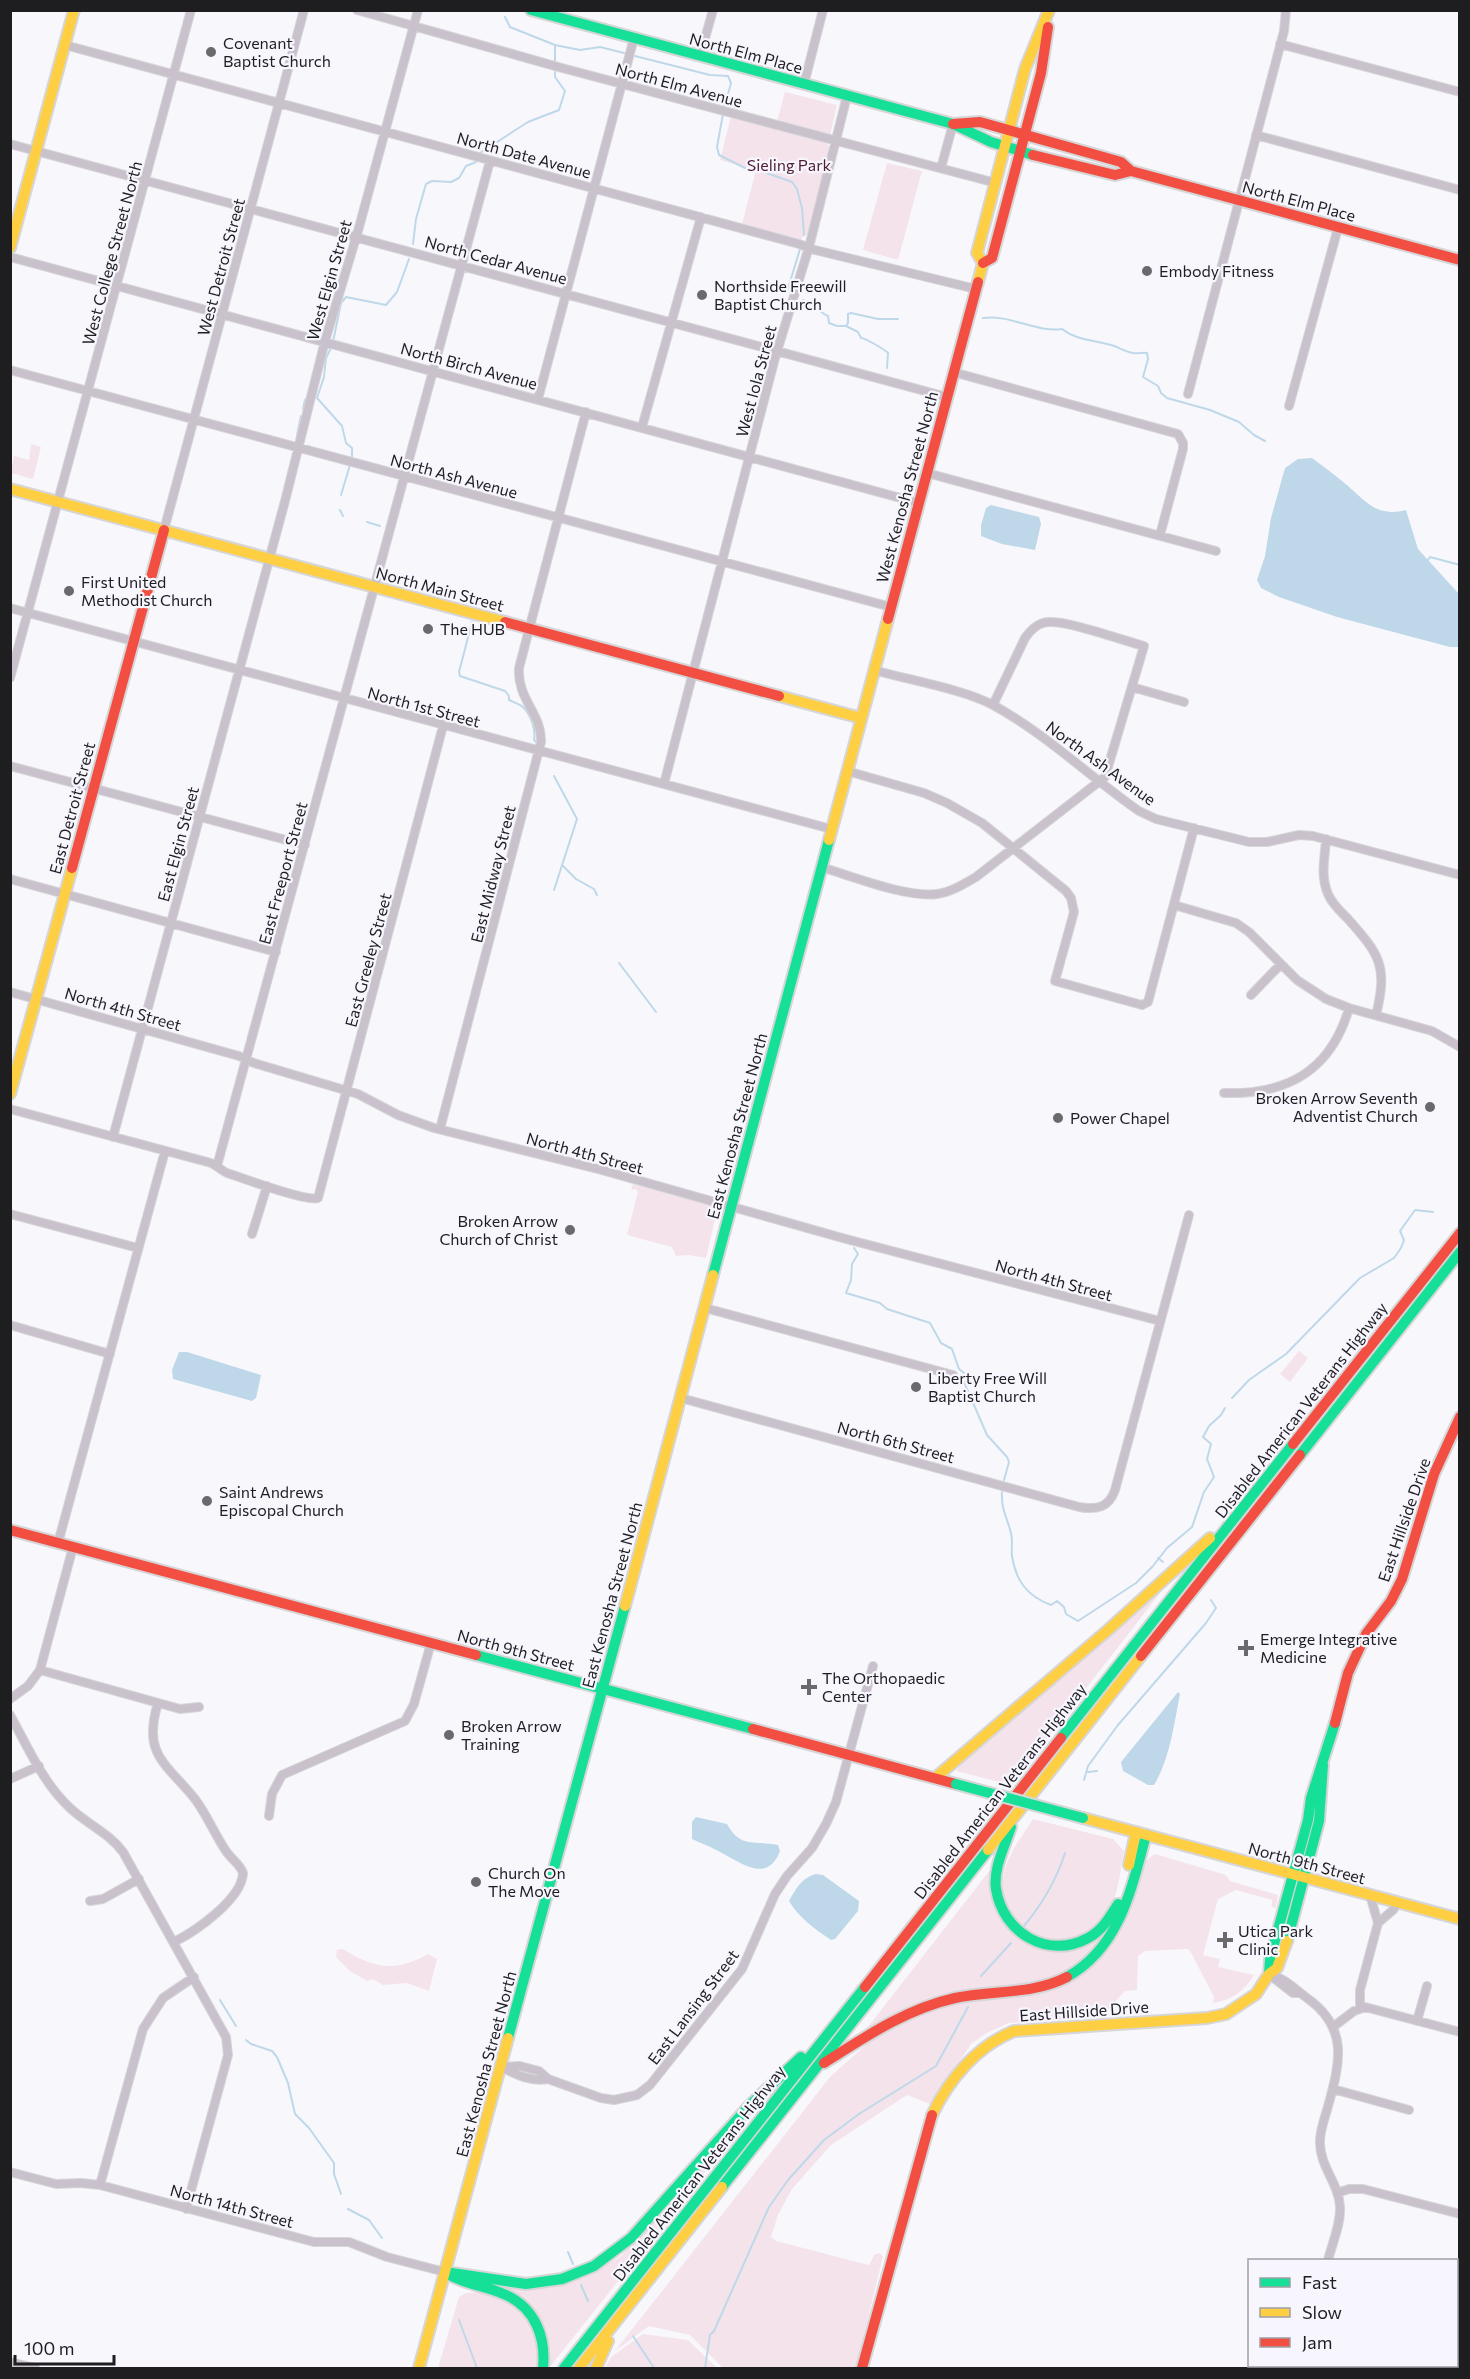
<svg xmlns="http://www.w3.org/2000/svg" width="1470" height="2379" font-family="Commissioner,sans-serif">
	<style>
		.green { fill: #f5e3ec }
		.water { fill: #bed8ea }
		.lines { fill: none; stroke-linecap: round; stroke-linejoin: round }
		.stream { stroke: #bed8ea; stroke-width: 2 }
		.street-casing { stroke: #d6d6d8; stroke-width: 10 }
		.fast-casing { stroke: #d6d6d8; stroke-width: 14 }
		.slow-casing { stroke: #d6d6d8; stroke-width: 14 }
		.jam-casing { stroke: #d6d6d8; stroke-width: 14 }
		.street { stroke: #c9c1cb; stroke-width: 8 }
		.fast { stroke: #16e098; stroke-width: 10 }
		.slow { stroke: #ffcf43; stroke-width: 10 }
		.jam { stroke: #f24e42; stroke-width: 10 }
		.fast-bridge-casing { stroke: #d6d6d8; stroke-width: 14; stroke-linecap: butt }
		.fast-bridge { stroke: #16e098; stroke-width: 10 }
		.poi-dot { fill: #6a6a6d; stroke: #f7f6fe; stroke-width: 2 }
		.labels { text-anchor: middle; stroke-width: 4.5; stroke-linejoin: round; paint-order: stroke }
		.poi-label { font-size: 16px; fill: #1e1d20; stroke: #f7f6fe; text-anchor: start }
		.street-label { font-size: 16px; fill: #1e1d20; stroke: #f7f6fe }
		.park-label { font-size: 16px; fill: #4f1d36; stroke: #f7f6fe }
	</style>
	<rect width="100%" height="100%" fill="#f8f8fc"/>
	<path class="green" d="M 785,92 L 837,105 L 830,135 L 777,121 Z
		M 731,116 L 828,142 L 829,149 L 808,233 L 800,240 L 742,224 L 756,170 L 720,160 Z
		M 887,163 L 922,171 L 898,260 L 863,250 Z
		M 31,444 L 41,447 L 33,479 L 11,473 L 14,456 L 29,460 Z
		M 633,1184 L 718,1207 L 706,1258 L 689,1255 L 676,1256 L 672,1247 L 630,1236 L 627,1234 L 638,1192 L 636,1189 L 631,1190 Z
		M 1299,1351 L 1308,1358 L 1290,1382 L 1280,1374 Z
		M 1164,1588 L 1011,1785 L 956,1771 L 960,1765 Z
		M 1033,1819 L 1113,1839 L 1124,1851 C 1120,1873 1118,1898 1106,1917 C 1102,1922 1097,1925 1092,1928 C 1054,1956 998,1929 1003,1880 C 1005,1857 1021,1838 1033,1819 Z
		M 1155,1854 L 1226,1875 L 1230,1881 L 1278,1895 L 1276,1908 L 1272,1907 L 1272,1900 L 1236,1890 L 1218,1899 L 1203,1955 L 1220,1959 L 1218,1967 L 1254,1975 C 1244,1991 1233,2000 1213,2003 L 1214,1997 L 1190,1951 L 1187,1949 L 1145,1951 L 1138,1956 L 1137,1990 L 1125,1991 L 1103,2015 L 1063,2020 L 1009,2023 L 987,2033 L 972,2043 L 930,2104 L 907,2095 L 831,2145 L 792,2189 L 778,2215 L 771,2237 L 776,2241 L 869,2265 L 874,2255 L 879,2253 L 883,2256 L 856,2368 L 723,2368 L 690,2335 L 649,2326 L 615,2351 L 830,2077 L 870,2041 L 926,2011 L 1080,1976 C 1124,1944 1131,1912 1144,1862 Z
		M 997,1861 L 996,1905 L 1043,1948 L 1108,1928 L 1097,1951 L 1053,1980 L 982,1990 L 864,2032 Z
		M 343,1949 C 373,1968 395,1973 428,1954 L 437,1959 L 429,1991 L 407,1983 L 383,1985 L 373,1979 L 367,1981 L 350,1971 L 336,1957 L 337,1950 Z
		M 755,2109 L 549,2368 C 551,2320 542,2315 504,2289 L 505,2287 L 591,2274 L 621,2256 Z
		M 481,2292 C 526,2308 539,2320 537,2368 L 438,2368 L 459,2297 L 466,2293 Z
		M 643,2334 L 688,2340 L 717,2368 L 605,2368 L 611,2357 Z"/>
	<path class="water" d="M 1312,458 C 1322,466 1333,473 1342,481 C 1365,499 1374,518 1406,510 L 1418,549 L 1459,594 L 1459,647 L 1450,647 L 1337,617 L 1279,597 L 1261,588 L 1257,580 L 1265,556 L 1271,518 L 1285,468 L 1298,459 Z
		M 991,505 L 1039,517 L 1041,524 L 1035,550 L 1002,544 L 981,536 L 981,525 L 986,508 Z
		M 179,1352 L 187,1352 L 261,1375 L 256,1398 L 252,1401 L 173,1379 L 172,1370 Z
		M 1178,1692 L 1180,1694 C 1174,1724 1170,1759 1154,1785 L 1148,1785 L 1123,1771 L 1121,1762 Z
		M 696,1817 L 727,1824 C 741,1849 754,1840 778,1845 L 780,1851 C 766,1887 737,1859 714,1849 C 707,1845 700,1843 692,1839 L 692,1822 Z
		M 816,1874 L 823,1875 L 859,1901 L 858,1911 L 835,1939 L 831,1940 C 816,1930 798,1917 789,1901 C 796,1889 801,1878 816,1874 Z"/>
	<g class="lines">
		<path class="stream" d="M 505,17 L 510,27 L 555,45 L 580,50 L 600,47 L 624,53
			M 555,45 L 555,63
			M 635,56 L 710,75 L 728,76 L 731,83 L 725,105
			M 723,114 L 717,147 L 719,155 L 745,168 L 761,171 L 792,182 L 797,189 L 802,208 L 804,235
			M 480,153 L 528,122 L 559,110 L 565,91 L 555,77 L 555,72
			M 413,244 L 416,219 L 426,184 L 432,181 L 451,182 L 459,178 L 466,166 L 476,162
			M 787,292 L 800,249
			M 803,300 C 813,304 819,312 828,316 L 829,323 L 837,326 L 846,326 L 848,323 L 848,314 L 851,313 L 878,319 L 898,319
			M 983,318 C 1009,314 1037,333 1062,329 C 1076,340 1093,340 1111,345 C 1118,347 1126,352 1133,353 C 1139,354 1142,352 1147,353 L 1148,359 L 1143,377 L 1158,386 L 1161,393 L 1167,398 L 1210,410 L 1239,422 L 1254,435 L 1265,441
			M 846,326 L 858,332 L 861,338 C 865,338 884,349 888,353 L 887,368
			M 333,342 L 341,303 L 346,297 L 386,305 L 397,292 L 409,259
			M 331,348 L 326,358 L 324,377 L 317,398 L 342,426 L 346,443 L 352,448 L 352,459
			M 303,409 L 305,400 L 308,397
			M 297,435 L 301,416
			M 341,495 L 350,465
			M 340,510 L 343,516
			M 367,522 L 380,526
			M 1427,561 L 1430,557 L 1460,565
			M 472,622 L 459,672 L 460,676 L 505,691 L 509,696 L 509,700 C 513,702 519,704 523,707 C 531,715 536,730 534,740 L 536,742
			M 562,865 L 576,879 L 594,889 L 597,895
			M 554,890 L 577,819 L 554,776
			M 619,963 L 656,1012
			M 854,1248 L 858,1254 L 852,1264 L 851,1280 L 846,1293 L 880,1303 L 887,1309 L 930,1323 L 941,1343 L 952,1349 L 959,1369 L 964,1373
			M 964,1382 L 987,1435 L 1007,1457 L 1009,1462 L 1004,1480
			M 1232,1398 L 1249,1380 L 1286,1354 L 1360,1278 L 1394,1258 L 1401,1248 L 1404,1240 L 1400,1231 L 1415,1210 L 1433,1212
			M 1002,1492 C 1001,1510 1007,1517 1011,1533 C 1013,1540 1011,1549 1012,1556 C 1016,1581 1027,1596 1051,1605 L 1057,1601 L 1064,1607 L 1066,1614 L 1078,1621 L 1136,1583 L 1153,1566 L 1167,1548 L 1192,1527 L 1204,1492 L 1214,1477 L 1207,1459 L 1211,1444 L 1203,1437 L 1209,1426 L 1221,1415 L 1225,1408
			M 1158,1558 L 1163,1562
			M 1088,1772 L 1097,1771
			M 1084,1780 L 1088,1766 L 1118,1725 L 1206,1623 L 1216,1608 L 1211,1600
			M 1024,1926 C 1043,1903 1056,1881 1065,1853
			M 981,1976 L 1011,1943
			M 220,2000 L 236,2026
			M 246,2040 L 251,2044 L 272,2051 L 277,2057 L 288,2083 L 295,2114 L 309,2128 L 334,2163 L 334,2174 L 341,2194
			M 348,2209 L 369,2220 L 382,2238
			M 568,2252 L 573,2264
			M 581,2285 L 588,2301
			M 459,2320 L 477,2368
			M 633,2336 L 654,2368
			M 705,2368 L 710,2335 L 714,2331 L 769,2207 L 788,2180 L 824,2140 L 859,2114 L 936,2066 L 968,2007"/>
		<g class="street-casing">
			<path id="street" d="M 357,10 L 562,68 L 996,183
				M 1280,44 L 1460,92
				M 65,45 L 799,244 L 815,250 L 976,289
				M 700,56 L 713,10
				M 804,84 L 823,10
				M 1256,135 L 1460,190
				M 10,144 L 947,397
				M 941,168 L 953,124
				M 10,257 L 919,503
				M 10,370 L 891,607
				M 953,372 L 1178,434 L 1183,443 L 1183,449 L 1160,535
				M 1188,394 L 1284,31 L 1286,10
				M 538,399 L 634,38
				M 1289,406 L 1338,228
				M 642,427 L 701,217
				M 927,473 L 1216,551
				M 164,530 L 304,10
				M 10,608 L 831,829
				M 874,670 C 908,680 963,689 993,705 C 1046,734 1090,777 1139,811 L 1156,819 L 1249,842 L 1267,842 L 1299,835 L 1313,836 L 1460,875
				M 10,678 L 191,10
				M 1132,687 L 1184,702
				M 10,766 L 305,845
				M 847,771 L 924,793 L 947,803 L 982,823 L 1066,891 L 1071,898 L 1074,912 L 1055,981 L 1142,1005 L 1148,1002 L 1194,828
				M 664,784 L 775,358 L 809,247 L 847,96
				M 1326,839 C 1325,858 1320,875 1328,894 C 1332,904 1341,912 1348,919 C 1380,955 1388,966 1376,1015
				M 821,867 C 852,876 906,898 937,894 C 951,892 964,884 976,877 L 1105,777 L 1144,646 C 1124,641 1060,617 1043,623 C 1035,625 1030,631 1025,638 L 993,705
				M 10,879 L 276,952
				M 1174,905 L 1236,923 L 1249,932 L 1297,980 L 1326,999 L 1349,1008 L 1432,1031 L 1460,1047
				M 10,992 L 239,1056 L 254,1063 L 358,1094 L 398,1115 L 434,1128 L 598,1169 L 846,1239 L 1160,1321
				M 1251,995 L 1280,965
				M 1224,1093 C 1287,1095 1331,1071 1349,1008
				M 10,1109 L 211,1163 C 217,1166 221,1170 227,1173 C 243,1178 306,1202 318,1198 L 443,726
				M 440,1129 L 541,742 C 542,713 517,700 519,668 L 586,412
				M 113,1137 L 285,501 L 325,341 L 358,231 L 418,10
				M 217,1166 L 490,161
				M 10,1214 L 138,1248
				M 252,1234 L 267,1186
				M 705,1308 L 953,1375
				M 10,1325 L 110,1354
				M 681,1398 L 1079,1507 C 1096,1510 1109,1508 1115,1490 L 1189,1215
				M 58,1543 L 165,1151
				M 40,1670 L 180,1709 L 199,1707
				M 10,1699 L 28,1686 L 40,1670 L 73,1547
				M 158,1703 C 142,1755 166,1763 195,1799 C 207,1815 215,1835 226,1851 C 231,1859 240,1864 243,1873 C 242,1899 196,1931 174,1942
				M 10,1715 C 28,1747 43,1783 70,1808 C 87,1824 109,1833 123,1852 L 226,2037 L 228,2055 L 186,2209
				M 10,1779 L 39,1766
				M 269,1816 L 272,1794 L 282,1775 L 405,1721 L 414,1704 L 431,1643
				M 90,1901 L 103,1899 L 139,1879
				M 1378,1923 L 1393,1910 L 1398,1903
				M 1269,1974 C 1288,1980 1293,1988 1307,1998 C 1351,2029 1339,2066 1327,2110 C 1324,2120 1320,2131 1320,2141 C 1319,2166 1339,2183 1340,2207 C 1341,2224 1332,2244 1328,2260
				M 1271,1976 L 1293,1993 L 1300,1993
				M 1360,2007 L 1360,1990 L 1378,1923 L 1370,1895
				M 1417,2021 L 1427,1986
				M 1333,2027 L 1354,2011 L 1365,2007 L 1460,2032
				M 501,2067 L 520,2066 L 539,2071 L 548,2079 L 601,2098 L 614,2100 L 637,2095 L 650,2085 L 742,1969 L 775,1894 L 787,1876 L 812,1848 L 826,1824 L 836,1802 L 873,1666
				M 501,2067 C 517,2075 531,2082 548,2079
				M 1333,2089 L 1409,2110
				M 10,2172 L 56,2184 L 81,2183 L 100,2185 L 314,2242 L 349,2242 L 387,2257 L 445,2272
				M 100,2185 L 143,2029 L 163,1998 L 194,1977
				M 1337,2193 L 1349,2189 L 1363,2189 L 1460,2214
				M 1456,2305 L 1460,2305
				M 10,2362 L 35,2368
				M 1299,2368 L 1300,2366
				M 1392,2368 L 1392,2366"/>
		</g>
		<g class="fast-casing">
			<path id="fast" d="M 531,10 L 953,124 L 991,142 L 1033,155
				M 713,1275 L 829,840
				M 1300,1455 L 1460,1252
				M 476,1655 L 753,1729
				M 1061,1738 L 1293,1444
				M 1011,1827 C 1005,1846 993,1868 996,1889 C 1003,1933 1048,1960 1088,1938 C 1102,1931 1110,1917 1118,1904
				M 1287,1941 L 1319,1821 L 1323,1765
				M 1269,1974 L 1270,1959 L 1308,1820 L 1311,1798 L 1335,1723
				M 1067,1977 C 1120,1947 1131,1890 1146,1835
				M 508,2038 L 625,1606
				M 722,2187 L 988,1850
				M 445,2272 L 526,2284 L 562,2279 L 594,2266 L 631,2238 L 750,2105 L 801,2057
				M 445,2272 C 464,2285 485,2285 506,2295 C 535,2308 546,2337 543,2368
				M 564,2368 L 865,1987"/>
		</g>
		<g class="slow-casing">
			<path id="slow" d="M 10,248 L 74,10
				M 978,282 L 983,263 L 977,253 L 1025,69 L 1049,10
				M 10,489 L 505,622
				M 779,696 L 861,718
				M 829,840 L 888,619
				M 10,1094 L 72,868
				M 625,1606 L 713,1275
				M 935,1778 L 1108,1630 L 1210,1538
				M 1083,1818 L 1460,1919
				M 988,1850 L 1141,1656
				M 1129,1865 L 1136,1832
				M 932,2115 C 949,2079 977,2046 1014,2031 L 1207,2018 L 1226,2014 L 1256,1994 L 1269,1974 L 1277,1968 L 1287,1941
				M 419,2368 L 508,2038
				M 579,2368 L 722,2187
				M 596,2368 L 608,2341"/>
		</g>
		<g class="jam-casing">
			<path id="jam" d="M 953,124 L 980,122 L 1121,162 L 1131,171
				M 1033,155 L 1115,175 L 1131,171 L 1460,260
				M 983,263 L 992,258 L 1041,73 L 1048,27
				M 888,619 L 978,282
				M 505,622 L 779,696
				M 72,868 L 164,530
				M 1293,1444 L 1460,1233
				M 10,1530 L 476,1655
				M 1141,1656 L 1300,1455
				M 1335,1723 L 1348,1673 L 1366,1634 L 1391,1601 L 1402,1579 L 1434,1474 L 1460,1417
				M 753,1729 L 956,1784
				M 865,1987 L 1061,1738
				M 824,2063 C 865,2037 906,2009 955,1998 C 991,1990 1033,1995 1067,1977
				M 862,2368 L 932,2115"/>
		</g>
		<use href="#street" class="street"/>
		<use href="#fast" class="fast"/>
		<use href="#slow" class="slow"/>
		<use href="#jam" class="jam"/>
		<g class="fast-bridge-casing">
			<path id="fast-bridge" d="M 956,1784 L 1083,1818"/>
		</g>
		<use href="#fast-bridge" class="fast-bridge"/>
	</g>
	<g class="poi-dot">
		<circle cx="211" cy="52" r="6"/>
		<circle cx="1147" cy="271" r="6"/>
		<circle cx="702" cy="295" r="6"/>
		<circle cx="69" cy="591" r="6"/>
		<circle cx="428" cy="629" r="6"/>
		<circle cx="1430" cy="1107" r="6"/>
		<circle cx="1058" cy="1118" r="6"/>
		<circle cx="570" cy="1230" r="6"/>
		<circle cx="916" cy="1387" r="6"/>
		<circle cx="207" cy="1501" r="6"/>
		<path d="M1243 1639h6v6h6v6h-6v6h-6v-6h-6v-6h6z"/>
		<path d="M806 1678h6v6h6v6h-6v6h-6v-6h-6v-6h6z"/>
		<circle cx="449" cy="1735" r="6"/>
		<circle cx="476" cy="1882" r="6"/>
		<path d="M1222 1931h6v6h6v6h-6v6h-6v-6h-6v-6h6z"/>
	</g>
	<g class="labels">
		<g class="poi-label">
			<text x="223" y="49">Covenant<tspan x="223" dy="18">Baptist Church</tspan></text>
			<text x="1159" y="277">Embody Fitness</text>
			<text x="714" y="292">Northside Freewill<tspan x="714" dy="18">Baptist Church</tspan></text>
			<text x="81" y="588">First United<tspan x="81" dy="18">Methodist Church</tspan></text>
			<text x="440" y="635">The HUB</text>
			<text x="1418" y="1104" text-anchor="end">Broken Arrow Seventh<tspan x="1418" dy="18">Adventist Church</tspan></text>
			<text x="1070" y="1124">Power Chapel</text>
			<text x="558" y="1227" text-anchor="end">Broken Arrow<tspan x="558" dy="18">Church of Christ</tspan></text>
			<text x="928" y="1384">Liberty Free Will<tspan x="928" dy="18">Baptist Church</tspan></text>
			<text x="219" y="1498">Saint Andrews<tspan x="219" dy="18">Episcopal Church</tspan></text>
			<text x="1260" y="1645">Emerge Integrative<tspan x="1260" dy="18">Medicine</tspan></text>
			<text x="822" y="1684">The Orthopaedic<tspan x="822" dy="18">Center</tspan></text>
			<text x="461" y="1732">Broken Arrow<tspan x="461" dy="18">Training</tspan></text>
			<text x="488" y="1879">Church On<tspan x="488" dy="18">The Move</tspan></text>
			<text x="1238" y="1937">Utica Park<tspan x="1238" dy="18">Clinic</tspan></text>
		</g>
		<g class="street-label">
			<text transform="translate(746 53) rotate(15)" y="6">North Elm Place</text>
			<text transform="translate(679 85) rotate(15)" y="6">North Elm Avenue</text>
			<text transform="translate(524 155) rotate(15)" y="6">North Date Avenue</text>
			<text transform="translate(1299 201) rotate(15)" y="6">North Elm Place</text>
			<text transform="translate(112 253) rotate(-75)" y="6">West College Street North</text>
			<text transform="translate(496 260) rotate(15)" y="6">North Cedar Avenue</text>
			<text transform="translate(221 267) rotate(-75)" y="6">West Detroit Street</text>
			<text transform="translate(329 280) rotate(-74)" y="6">West Elgin Street</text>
			<text transform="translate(469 366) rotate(15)" y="6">North Birch Avenue</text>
			<text transform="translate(756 381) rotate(-75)" y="6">West Iola Street</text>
			<text transform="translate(454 476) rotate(15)" y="6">North Ash Avenue</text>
			<text transform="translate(907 487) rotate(-75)" y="6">West Kenosha Street North</text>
			<text transform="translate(440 589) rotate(15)" y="6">North Main Street</text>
			<text transform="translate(424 707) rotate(15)" y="6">North 1st Street</text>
			<text transform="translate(1101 763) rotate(36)" y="6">North Ash Avenue</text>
			<text transform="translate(72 808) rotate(-75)" y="6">East Detroit Street</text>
			<text transform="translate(178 844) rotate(-75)" y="6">East Elgin Street</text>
			<text transform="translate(283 873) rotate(-75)" y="6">East Freeport Street</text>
			<text transform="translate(493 874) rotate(-76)" y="6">East Midway Street</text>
			<text transform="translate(368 960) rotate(-75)" y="6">East Greeley Street</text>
			<text transform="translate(123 1009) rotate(16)" y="6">North 4th Street</text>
			<text transform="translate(737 1126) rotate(-75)" y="6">East Kenosha Street North</text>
			<text transform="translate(585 1153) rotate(15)" y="6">North 4th Street</text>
			<text transform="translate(1054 1280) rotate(15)" y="6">North 4th Street</text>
			<text transform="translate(1301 1410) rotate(-52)" y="6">Disabled American Veterans Highway</text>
			<text transform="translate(896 1442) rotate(15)" y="6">North 6th Street</text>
			<text transform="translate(1404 1520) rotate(-71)" y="6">East Hillside Drive</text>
			<text transform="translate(612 1595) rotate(-75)" y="6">East Kenosha Street North</text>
			<text transform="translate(516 1650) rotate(15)" y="6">North 9th Street</text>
			<text transform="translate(1000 1791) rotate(-52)" y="6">Disabled American Veterans Highway</text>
			<text transform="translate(1307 1863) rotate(15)" y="6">North 9th Street</text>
			<text transform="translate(693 2007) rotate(-53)" y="6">East Lansing Street</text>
			<text transform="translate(1084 2011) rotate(-4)" y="6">East Hillside Drive</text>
			<text transform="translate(486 2064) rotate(-75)" y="6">East Kenosha Street North</text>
			<text transform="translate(699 2173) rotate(-52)" y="6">Disabled American Veterans Highway</text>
			<text transform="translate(232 2206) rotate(15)" y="6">North 14th Street</text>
		</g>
		<g class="park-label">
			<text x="789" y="171">Sieling Park</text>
		</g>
	</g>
	<rect width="1470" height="2379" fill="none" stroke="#1e1d20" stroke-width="24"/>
	<rect x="1248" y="2259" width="210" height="108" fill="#f7f6fe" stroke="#a09fa5" stroke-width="1.5"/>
	<rect x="1260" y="2278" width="30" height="9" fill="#16e098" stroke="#a09fa5" stroke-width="1.5"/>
	<text x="1302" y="2289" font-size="18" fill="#1e1d20">Fast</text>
	<rect x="1260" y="2308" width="30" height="9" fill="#ffcf43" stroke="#a09fa5" stroke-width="1.5"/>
	<text x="1302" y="2319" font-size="18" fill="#1e1d20">Slow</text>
	<rect x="1260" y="2338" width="30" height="9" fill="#f24e42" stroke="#a09fa5" stroke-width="1.5"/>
	<text x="1302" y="2349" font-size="18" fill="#1e1d20">Jam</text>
	<path d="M15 2355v9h99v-9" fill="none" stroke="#1e1d20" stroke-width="3"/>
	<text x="24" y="2355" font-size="18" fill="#1e1d20" stroke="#f7f6fe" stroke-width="4.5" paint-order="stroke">100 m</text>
</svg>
